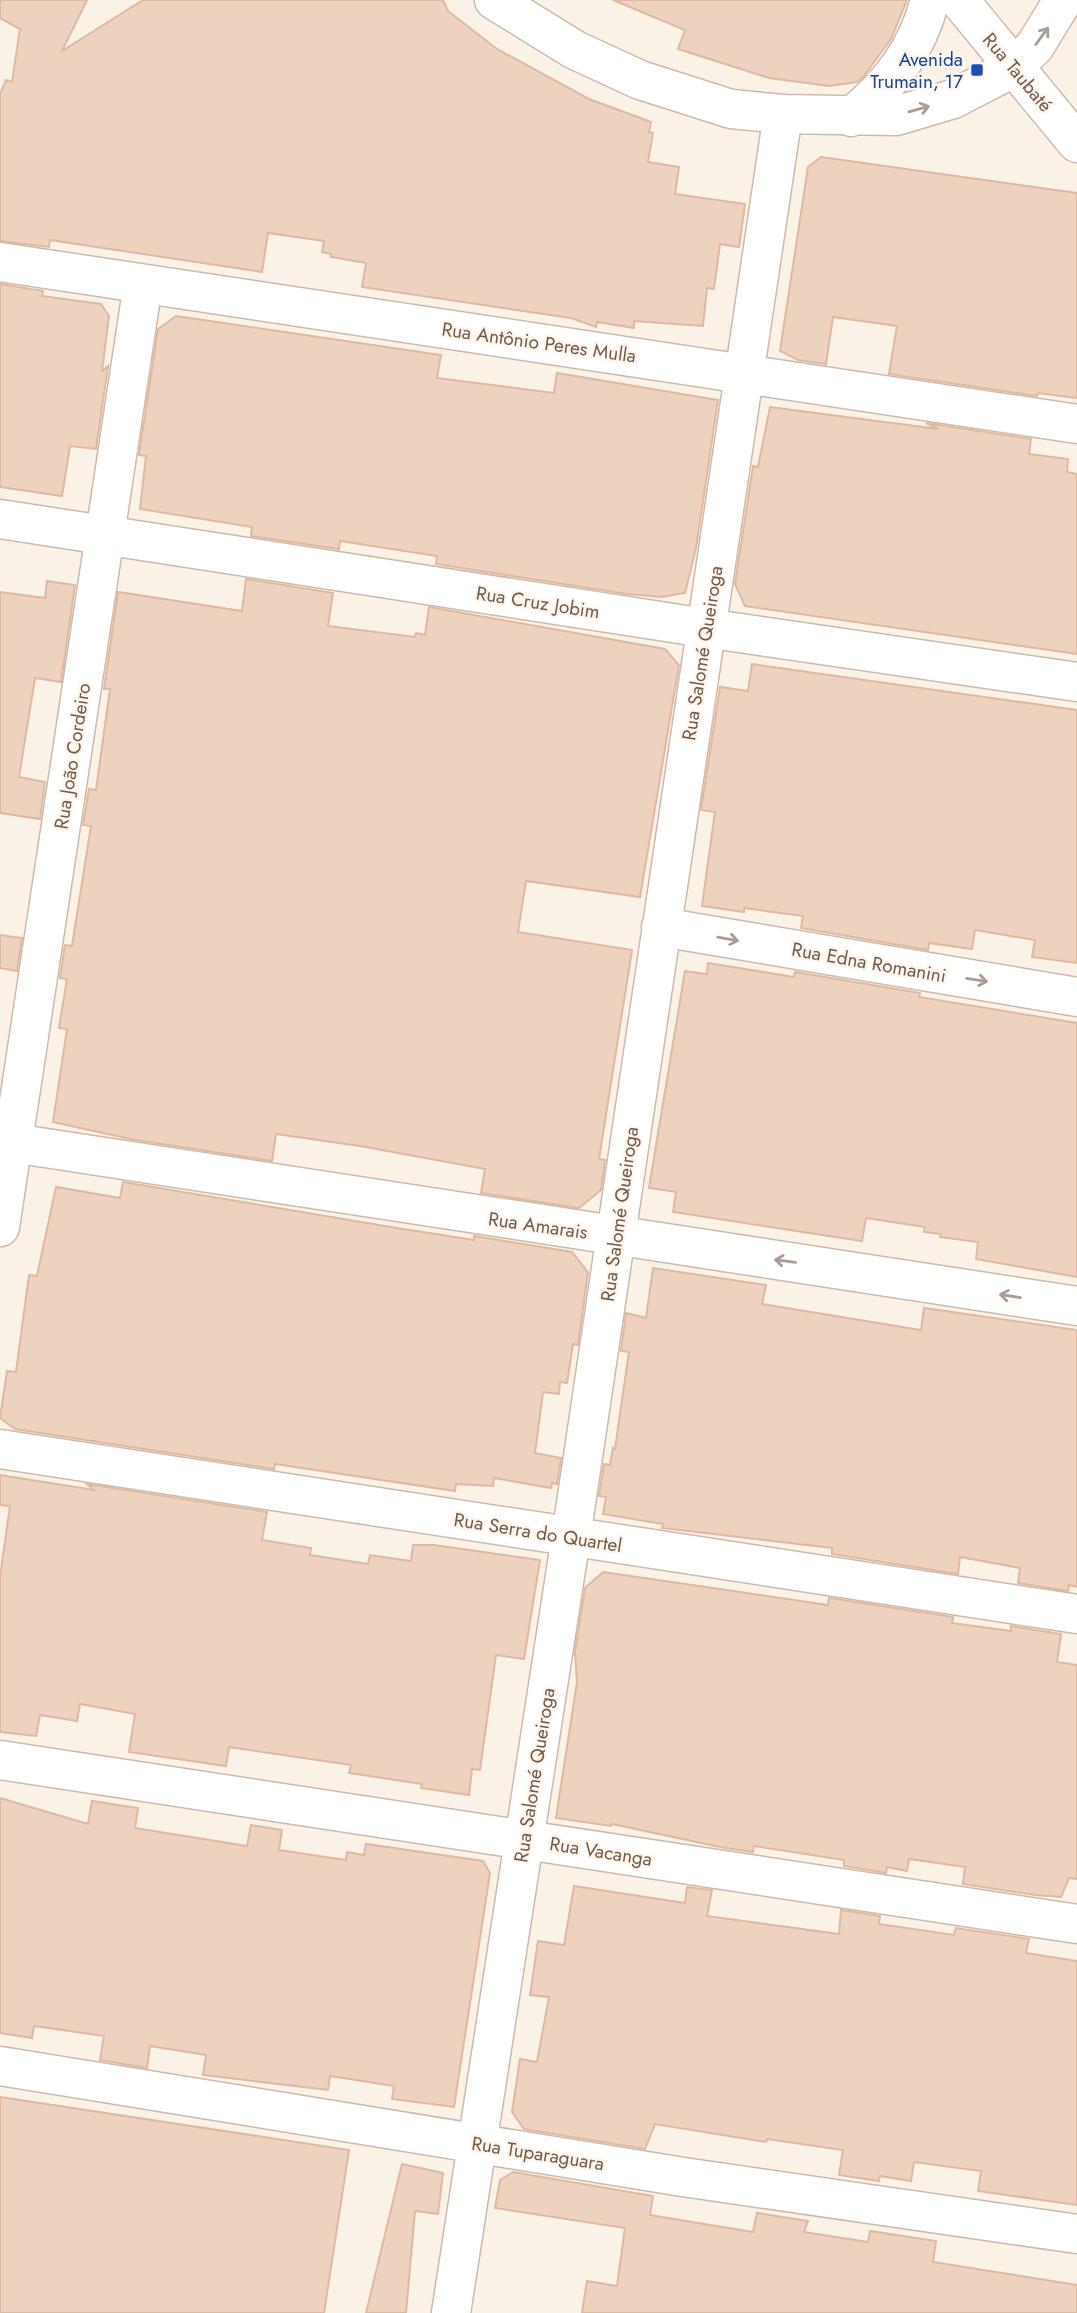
<svg xmlns="http://www.w3.org/2000/svg" width="1077" height="2313" font-family="Jost,sans-serif">
	<style>
		.building { fill: #edd2c0; stroke: #dfb8a2; stroke-width: 2 }
		.lines { fill: none; stroke-linecap: round; stroke-linejoin: round }
		.minor-casing { stroke: #cbbaad; stroke-width: 41 }
		.secondary-casing { stroke: #d0bcae; stroke-width: 41 }
		.minor { stroke: #fff; stroke-width: 38 }
		.secondary { stroke: #fff; stroke-width: 38 }
		.oneway { stroke: #aa9c94 }
		.transit-dot { fill: #1a4fb4; stroke: #fdf6ec; stroke-width: 2.5 }
		.labels { text-anchor: middle; stroke-width: 5; stroke-linejoin: round; paint-order: stroke }
		.transit-label { font-size: 19px; fill: #164399; stroke: #fdf6ec; text-anchor: end }
		.street-label { font-size: 19px; fill: #715a4d; stroke: #fdf6ec }
	</style>
	<rect width="100%" height="100%" fill="#faf2e6"/>
	<path class="building" d="M 0,0 L 87,0 L 62,51 L 143,0 L 443,0 L 448,11 L 497,49 L 589,99 L 651,122 L 649,132 L 653,133 L 648,162 L 679,167 L 675,194 L 745,204 L 739,247 L 720,244 L 714,289 L 707,288 L 703,326 L 634,321 L 634,328 L 597,322 L 596,327 L 571,318 L 362,287 L 366,263 L 331,257 L 331,254 L 322,252 L 324,241 L 268,233 L 262,272 L 50,240 L 49,247 L 0,241 L 0,94 L 6,80 L 12,82 L 20,29 L 0,18 Z
		M 613,0 L 907,0 L 891,39 L 863,77 L 857,82 L 829,86 L 769,78 L 678,49 L 685,30 Z
		M 821,157 L 1077,193 L 1077,398 L 1038,393 L 1037,396 L 889,374 L 897,326 L 833,317 L 826,364 L 798,360 L 780,351 L 808,167 Z
		M 0,284 L 43,291 L 42,296 L 101,304 L 109,316 L 102,371 L 108,366 L 96,449 L 70,446 L 62,496 L 0,487 Z
		M 176,316 L 441,355 L 437,378 L 554,393 L 557,373 L 718,400 L 696,548 L 685,593 L 662,597 L 627,594 L 436,564 L 437,556 L 340,541 L 339,549 L 251,536 L 252,527 L 140,509 L 146,456 L 139,455 L 158,329 Z
		M 770,407 L 938,429 L 926,423 L 1031,439 L 1029,454 L 1068,459 L 1067,472 L 1077,474 L 1077,654 L 745,606 L 735,584 L 753,466 L 758,467 Z
		M 246,579 L 333,593 L 328,626 L 415,637 L 416,633 L 425,635 L 429,607 L 665,649 L 679,665 L 640,897 L 526,881 L 518,932 L 632,950 L 599,1159 L 605,1160 L 601,1190 L 579,1208 L 481,1193 L 485,1169 L 360,1146 L 276,1134 L 272,1161 L 130,1139 L 53,1122 L 67,1029 L 59,1028 L 67,979 L 60,978 L 65,945 L 72,946 L 91,826 L 83,825 L 89,789 L 96,790 L 110,689 L 104,689 L 118,592 L 242,611 Z
		M 47,581 L 75,585 L 61,682 L 35,678 L 19,777 L 45,782 L 40,819 L 0,813 L 0,592 L 45,598 Z
		M 752,664 L 1077,710 L 1077,963 L 1032,957 L 1035,940 L 975,930 L 972,949 L 929,943 L 928,950 L 801,928 L 803,916 L 744,908 L 744,912 L 702,906 L 715,812 L 701,810 L 720,687 L 748,691 Z
		M 0,935 L 22,938 L 17,971 L 0,968 Z
		M 708,963 L 794,977 L 795,972 L 920,993 L 919,997 L 1077,1023 L 1077,1277 L 976,1259 L 978,1242 L 940,1237 L 941,1234 L 924,1232 L 925,1227 L 866,1218 L 862,1241 L 673,1212 L 676,1192 L 649,1188 L 685,971 L 707,974 Z
		M 123,1182 L 397,1228 L 474,1240 L 474,1236 L 572,1252 L 588,1272 L 578,1345 L 573,1344 L 567,1383 L 560,1382 L 559,1394 L 543,1392 L 535,1453 L 561,1458 L 557,1484 L 552,1483 L 551,1488 L 494,1478 L 493,1486 L 456,1484 L 455,1491 L 275,1464 L 274,1469 L 15,1429 L 0,1418 L 7,1371 L 16,1372 L 29,1275 L 37,1276 L 56,1187 L 120,1198 Z
		M 653,1268 L 766,1285 L 762,1304 L 921,1330 L 924,1308 L 1077,1330 L 1077,1587 L 1069,1585 L 1068,1591 L 1018,1583 L 1020,1568 L 960,1557 L 958,1574 L 832,1554 L 832,1548 L 662,1528 L 663,1524 L 603,1514 L 606,1497 L 599,1496 L 604,1464 L 610,1465 L 613,1448 L 615,1449 L 629,1352 L 621,1351 L 626,1313 L 646,1318 Z
		M 0,1475 L 94,1490 L 87,1484 L 267,1512 L 262,1540 L 311,1548 L 310,1555 L 368,1564 L 370,1555 L 411,1561 L 413,1545 L 434,1545 L 540,1560 L 524,1659 L 496,1655 L 480,1770 L 472,1769 L 469,1795 L 421,1788 L 422,1784 L 349,1773 L 351,1765 L 229,1747 L 226,1766 L 129,1752 L 135,1714 L 80,1704 L 77,1721 L 40,1715 L 36,1736 L 0,1732 L 0,1577 L 10,1506 L 0,1505 Z
		M 603,1572 L 828,1605 L 829,1598 L 953,1617 L 952,1623 L 1011,1631 L 1011,1626 L 1061,1634 L 1057,1662 L 1077,1665 L 1077,1879 L 1069,1878 L 1061,1897 L 1035,1895 L 963,1884 L 965,1867 L 909,1859 L 907,1871 L 887,1867 L 886,1873 L 844,1866 L 844,1860 L 754,1846 L 753,1852 L 720,1847 L 612,1824 L 611,1826 L 556,1818 L 577,1682 L 575,1652 L 585,1588 Z
		M 0,1798 L 88,1824 L 92,1801 L 138,1808 L 135,1828 L 247,1846 L 251,1825 L 282,1830 L 279,1850 L 346,1860 L 347,1852 L 364,1855 L 366,1844 L 483,1861 L 490,1873 L 454,2107 L 392,2099 L 394,2086 L 330,2076 L 328,2090 L 203,2075 L 206,2055 L 150,2046 L 147,2068 L 100,2060 L 104,2036 L 34,2026 L 32,2038 L 0,2033 Z
		M 574,1886 L 685,1903 L 687,1887 L 712,1890 L 707,1916 L 839,1934 L 841,1910 L 880,1916 L 879,1924 L 954,1935 L 956,1928 L 1029,1939 L 1026,1953 L 1077,1961 L 1077,2205 L 978,2191 L 981,2171 L 914,2162 L 911,2181 L 880,2176 L 879,2181 L 839,2175 L 843,2150 L 767,2139 L 766,2142 L 655,2124 L 645,2149 L 524,2129 L 512,2112 L 520,2059 L 537,2062 L 549,1997 L 530,1995 L 538,1941 L 564,1945 Z
		M 0,2097 L 349,2150 L 324,2313 L 0,2313 Z
		M 402,2164 L 443,2173 L 438,2214 L 415,2211 L 406,2313 L 366,2313 Z
		M 513,2172 L 653,2196 L 650,2215 L 753,2232 L 757,2213 L 808,2221 L 804,2232 L 868,2242 L 870,2231 L 936,2241 L 933,2262 L 1077,2285 L 1077,2313 L 582,2313 L 587,2281 L 617,2286 L 625,2228 L 495,2208 L 500,2180 Z"/>
	<g class="lines">
		<g class="minor-casing">
			<path id="minor" d="M 494,0 L 575,50 L 640,80 L 731,109 L 783,114 L 896,116 L 953,99 L 1013,68
				M 851,117 C 891,84 917,50 930,0
				M 0,262 L 1077,424
				M 0,519 L 705,628 L 1077,682
				M 661,927 L 1077,997
				M 0,1141 L 1077,1306
				M 0,1227 L 143,284
				M 0,1449 L 1077,1614
				M 0,1760 L 1077,1924
				M 0,2066 L 683,2177 L 1077,2234
				M 451,2313 L 571,1537 L 783,114"/>
		</g>
		<g class="secondary-casing">
			<path id="secondary" d="M 959,0 L 1077,143
				M 1013,68 L 1035,46 L 1063,0"/>
		</g>
		<use href="#minor" class="minor"/>
		<use href="#secondary" class="secondary"/>
	</g>
	<defs><path id="oneway-shaft" d="M-6 0H5M1.5-3L5.5 0L1.5 3" fill="none" stroke-width="1.6" stroke-linecap="round" stroke-linejoin="round" transform="scale(1.75)"/></defs>
	<g class="oneway">
		<use href="#oneway-shaft" transform="translate(1042 36) rotate(-54)"/>
		<use href="#oneway-shaft" transform="translate(919 109) rotate(-16)"/>
		<use href="#oneway-shaft" transform="translate(728 939) rotate(10)"/>
		<use href="#oneway-shaft" transform="translate(977 980) rotate(9)"/>
		<use href="#oneway-shaft" transform="translate(785 1261) rotate(-172)"/>
		<use href="#oneway-shaft" transform="translate(1010 1296) rotate(-171)"/>
	</g>
	<rect class="transit-dot" x="970" y="63" width="14" height="14" rx="3.5"/>
	<g class="labels">
		<g class="transit-label">
			<text x="963" y="66">Avenida<tspan x="963" dy="22">Trumain, 17</tspan></text>
		</g>
		<g class="street-label">
			<text transform="translate(1018 72) rotate(50)" y="7">Rua Taubaté</text>
			<text transform="translate(539 342) rotate(8)" y="7">Rua Antônio Peres Mulla</text>
			<text transform="translate(538 602) rotate(9)" y="7">Rua Cruz Jobim</text>
			<text transform="translate(702 653) rotate(-81)" y="7">Rua Salomé Queiroga</text>
			<text transform="translate(72 756) rotate(-81)" y="7">Rua João Cordeiro</text>
			<text transform="translate(869 962) rotate(10)" y="7">Rua Edna Romanini</text>
			<text transform="translate(619 1214) rotate(-82)" y="7">Rua Salomé Queiroga</text>
			<text transform="translate(538 1225) rotate(8)" y="7">Rua Amarais</text>
			<text transform="translate(538 1532) rotate(9)" y="7">Rua Serra do Quartel</text>
			<text transform="translate(534 1775) rotate(-81)" y="7">Rua Salomé Queiroga</text>
			<text transform="translate(601 1851) rotate(9)" y="7">Rua Vacanga</text>
			<text transform="translate(538 2153) rotate(9)" y="7">Rua Tuparaguara</text>
		</g>
	</g>
</svg>
